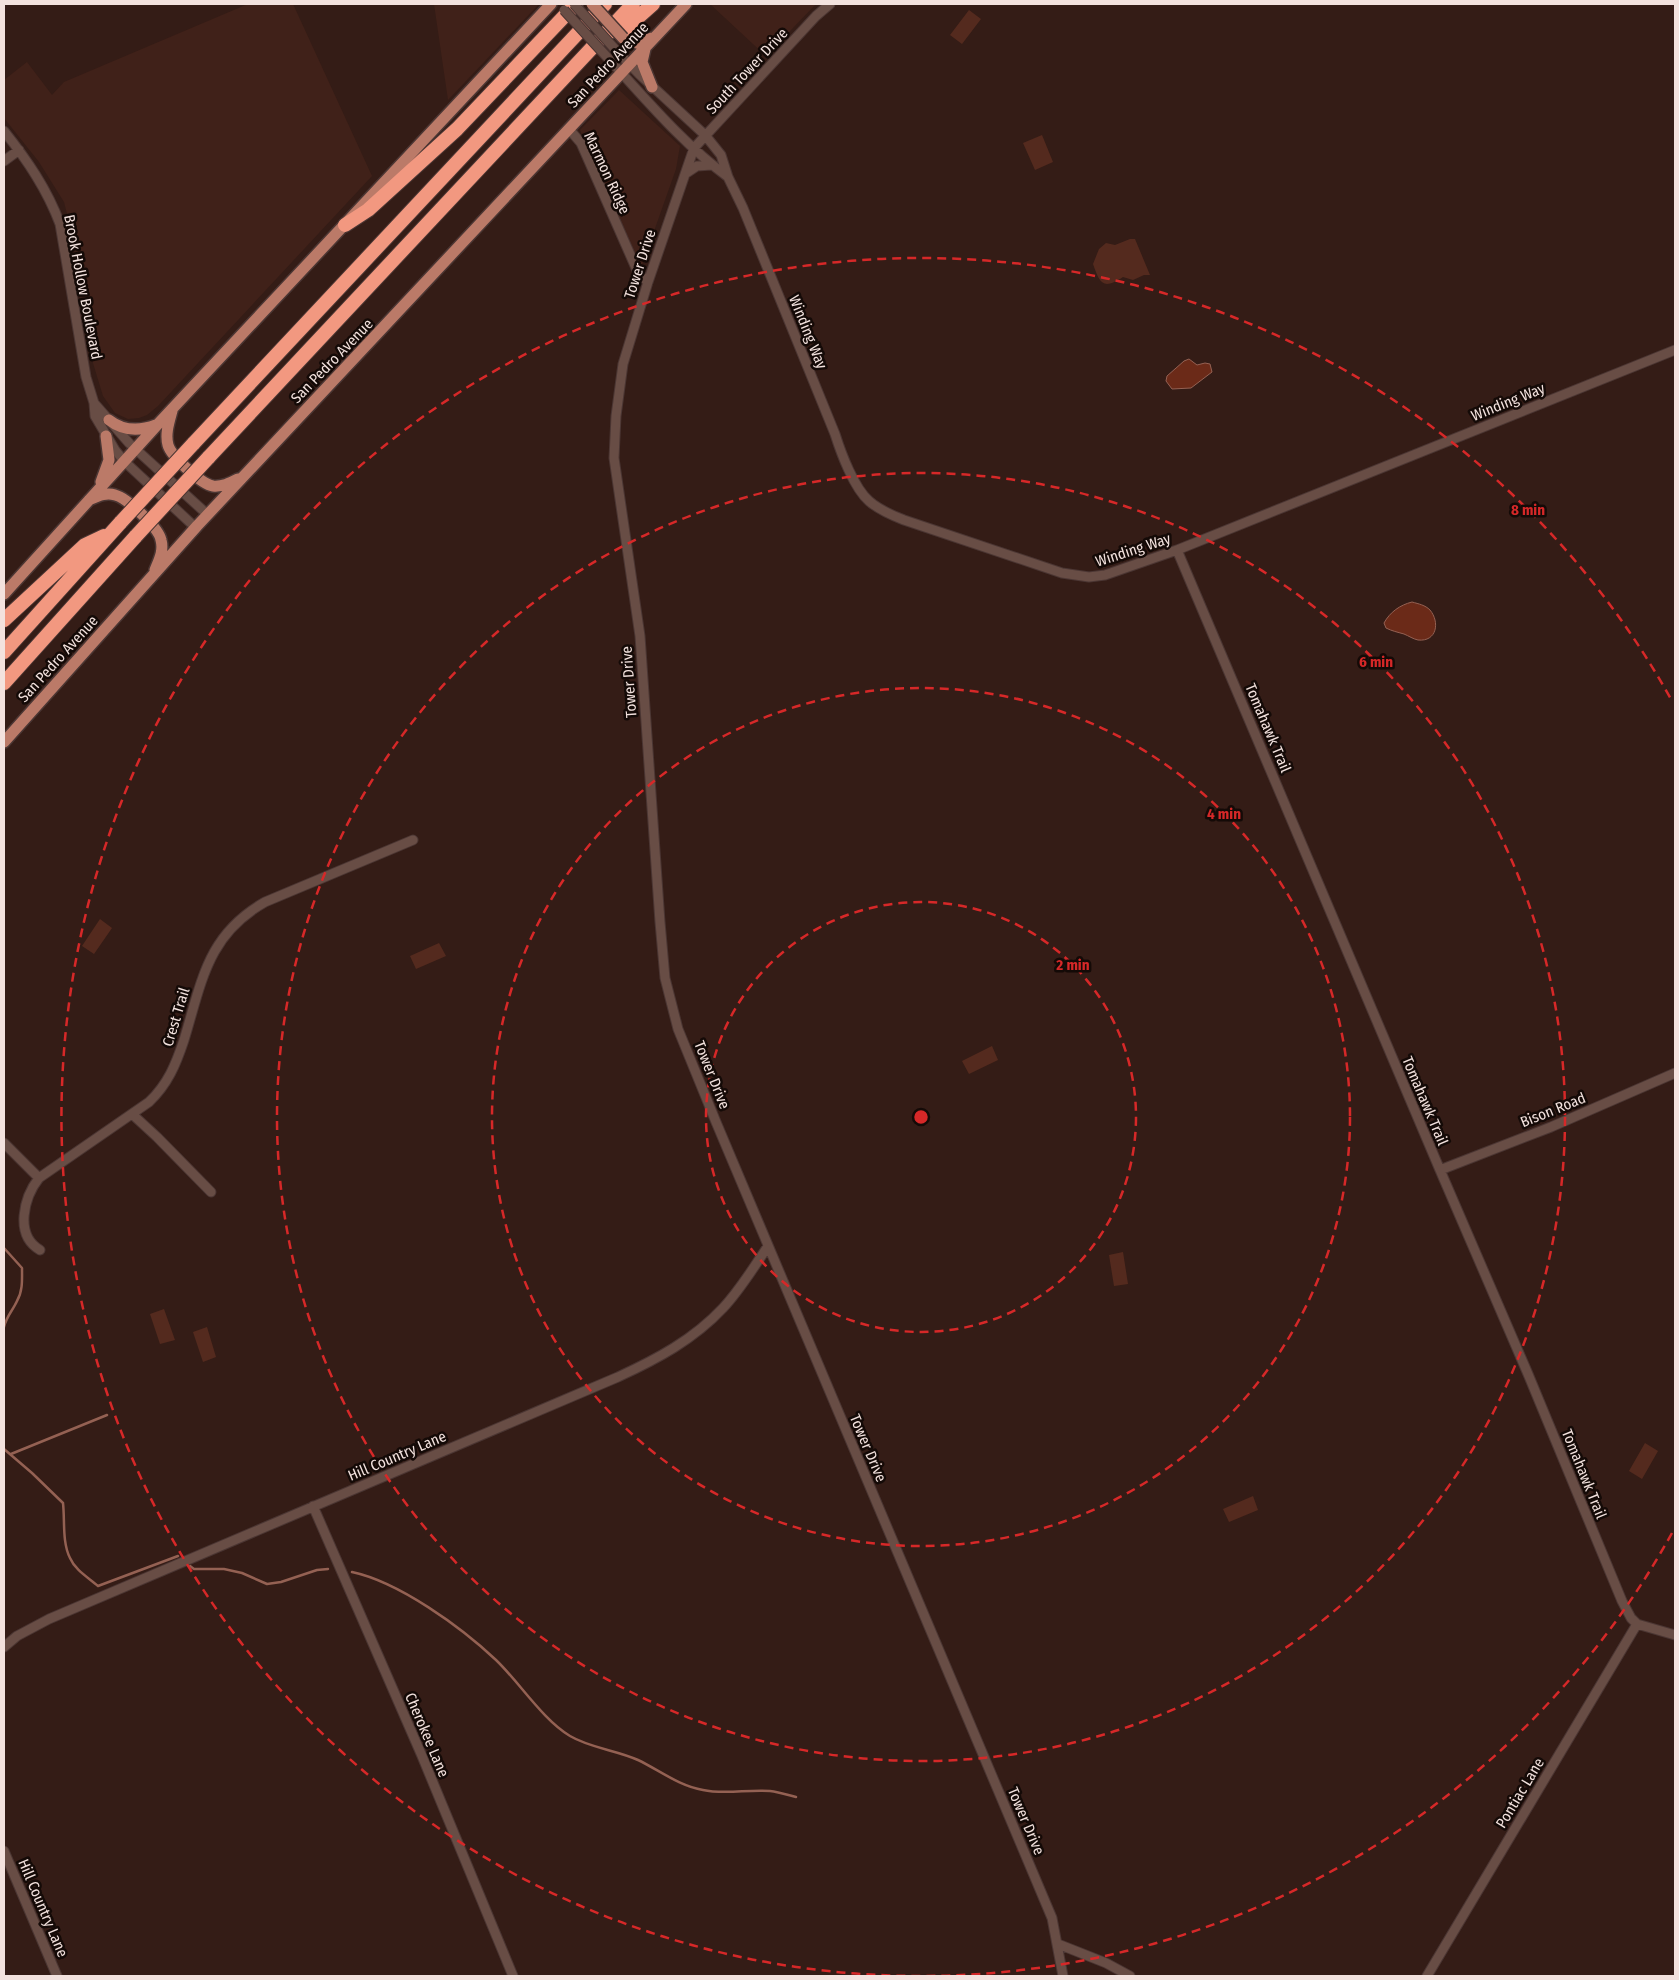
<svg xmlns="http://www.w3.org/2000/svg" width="1679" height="1980" font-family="'Fira Sans Condensed',sans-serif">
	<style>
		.built { fill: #402119 }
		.green { fill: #542a1e }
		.water { fill: #6b2a18; stroke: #946153 }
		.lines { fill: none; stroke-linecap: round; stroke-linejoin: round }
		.stream { stroke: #946153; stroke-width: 2.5 }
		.minor-casing { stroke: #4b3633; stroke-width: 11 }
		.major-casing { stroke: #4b3633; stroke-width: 14 }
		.highway-casing { stroke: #4b3633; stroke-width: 16 }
		.minor { stroke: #684d45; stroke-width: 9 }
		.major { stroke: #bb7a68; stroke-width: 11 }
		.highway { stroke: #f29880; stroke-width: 14 }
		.minor-bridge-casing { stroke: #4b3633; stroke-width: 11; stroke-linecap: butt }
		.major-bridge-casing { stroke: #4b3633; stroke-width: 14; stroke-linecap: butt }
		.highway-bridge-casing { stroke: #4b3633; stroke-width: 16; stroke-linecap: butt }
		.minor-bridge { stroke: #684d45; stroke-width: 9 }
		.major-bridge { stroke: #bb7a68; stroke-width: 11 }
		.highway-bridge { stroke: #f29880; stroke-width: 14 }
		.ring { fill: none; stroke: #d62828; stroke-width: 2.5; stroke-dasharray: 9 6 }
		.labels { text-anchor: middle; stroke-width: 5; stroke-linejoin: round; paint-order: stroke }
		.street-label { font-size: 15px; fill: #f3e2de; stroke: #140a07 }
		.centre { fill: #d62828; stroke: #140a07; stroke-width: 2.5 }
		.ring-label { font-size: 15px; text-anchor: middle; font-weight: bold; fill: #d62828; stroke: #140a07; stroke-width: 5; stroke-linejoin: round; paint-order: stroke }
	</style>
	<rect width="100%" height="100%" fill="#341c16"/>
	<path class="built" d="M 248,4 L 293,4 L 372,176 L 158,406 L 147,415 L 139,418 L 128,419 L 115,413 L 103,396 L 93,363 L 77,253 L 64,202 L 39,162 L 4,118 L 4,80 L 27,62 L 52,95 L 64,82 Z
		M 434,4 L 539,4 L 448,100 Z
		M 710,4 L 816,4 L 766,56 Z
		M 619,90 L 680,146 L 676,169 L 641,268 L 580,130 Z"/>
	<path class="green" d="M 969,10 L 981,19 L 962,44 L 950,35 Z
		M 1042,135 L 1053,162 L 1035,170 L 1023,143 Z
		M 1130,239 L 1135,239 L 1150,275 L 1144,275 L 1133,280 L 1123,277 C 1103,290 1100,284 1093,264 L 1099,249 L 1106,243 L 1115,245 Z
		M 100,919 L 112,928 L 94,954 L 82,946 Z
		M 439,943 L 446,956 L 416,969 L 410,956 Z
		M 992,1046 L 998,1060 L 969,1074 L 962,1061 Z
		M 1123,1252 L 1128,1284 L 1114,1286 L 1109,1255 Z
		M 164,1309 L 175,1340 L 160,1344 L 150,1314 Z
		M 207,1327 L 216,1357 L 203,1362 L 193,1332 Z
		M 1645,1443 L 1658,1451 L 1642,1479 L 1629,1471 Z
		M 1253,1496 L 1258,1510 L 1229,1522 L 1223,1509 Z"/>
	<path class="water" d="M 1189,359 L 1197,365 L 1205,363 L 1210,364 L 1212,372 L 1191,388 L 1172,389 L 1166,381 L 1167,376 L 1184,361 Z
		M 1412,602 C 1419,604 1425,605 1430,610 C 1440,622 1437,642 1418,640 C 1413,639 1409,636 1404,634 C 1397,632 1392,631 1386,628 L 1384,623 C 1390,612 1400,605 1412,602 Z"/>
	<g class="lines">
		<path class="stream" d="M 4,1248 L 22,1268 C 22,1279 23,1291 17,1301 C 13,1310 6,1317 4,1327
			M 4,1449 L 32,1473 L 63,1503 C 65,1521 62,1542 70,1558 C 75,1570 89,1578 98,1586 L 178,1556
			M 11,1454 L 107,1415
			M 190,1566 L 194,1569 L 224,1569 L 242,1573 L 267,1584 L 281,1582 L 317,1570 L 328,1569
			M 352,1572 C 399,1582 461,1627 496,1660 C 519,1682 543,1720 570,1736 C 590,1748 616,1750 638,1760 C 659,1770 679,1786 703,1790 C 725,1795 748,1789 770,1791 C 779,1792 788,1795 796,1797"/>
		<g class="minor-casing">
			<path id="minor" d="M 830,4 L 816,16 L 694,148 L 648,282 L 623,364 L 616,416 L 614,458 L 640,636 L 660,922 L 665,978 L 678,1029 L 716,1122 L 1052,1918 L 1063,1976
				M 614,48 L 639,74 L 705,135 L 721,155 L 728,177 L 743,208 L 835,434 C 841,453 854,488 869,501 C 879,510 891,515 904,520 L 1062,573 L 1089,577 L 1105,575 L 1177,550 L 1675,350
				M 607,57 C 645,98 682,143 728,177
				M 569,129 L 581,143 L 636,268 L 640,275 L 648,282
				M 4,131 C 27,160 47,189 60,224 L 86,377 L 94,403 L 95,416 L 115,450 L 124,461 L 196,528
				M 4,161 L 19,150
				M 685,174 L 697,166 L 712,165
				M 94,403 L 129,443 L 208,515
				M 1177,550 L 1440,1170 L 1528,1374 L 1622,1601 L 1631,1618 L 1637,1624 L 1675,1635
				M 132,1114 L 157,1137 L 211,1192
				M 4,1143 L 39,1178
				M 1440,1170 L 1551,1127 L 1675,1073
				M 40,1250 C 14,1235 24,1197 39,1178 L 149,1102 C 168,1084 176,1064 184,1040 C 202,981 207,935 265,902 L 413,840
				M 313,1506 L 422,1756 L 513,1976
				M 4,1647 L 17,1636 L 49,1619 L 618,1377 C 657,1359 693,1340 723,1308 C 740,1290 754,1267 768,1246
				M 4,1851 L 57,1976
				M 1058,1944 L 1106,1963 L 1130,1976
				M 1427,1976 L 1637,1624"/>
		</g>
		<g class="major-casing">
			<path id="major" d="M 623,38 L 637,43 L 652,38
				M 645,49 L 642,62 L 652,87
				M 172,411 C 169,422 165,434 168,445 C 171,456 201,484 213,486 C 222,487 230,483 238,479
				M 109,420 C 123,431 140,431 156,425
				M 101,482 L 109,460 L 106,436
				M 89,500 C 98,496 106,492 115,495 C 127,498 159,528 161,540 C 164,551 159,560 155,570
				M 4,594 L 158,424 L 551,4
				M 4,742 L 197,526 L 686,4"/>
		</g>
		<g class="highway-casing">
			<path id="highway" d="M 605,33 L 626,28 L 653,4
				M 345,225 L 368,210 L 457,129 L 576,4
				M 193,444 L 605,4
				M 208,458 L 633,4
				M 4,620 L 85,545 L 104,536
				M 4,652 L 121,522
				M 4,683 L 136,536"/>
		</g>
		<use href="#minor" class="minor"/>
		<use href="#major" class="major"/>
		<use href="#highway" class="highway"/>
		<g class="minor-bridge-casing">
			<path id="minor-bridge" d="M 574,4 L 614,48
				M 564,10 L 607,57"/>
		</g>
		<g class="major-bridge-casing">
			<path id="major-bridge" d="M 592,4 L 623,38"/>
		</g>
		<g class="highway-bridge-casing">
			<path id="highway-bridge" d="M 121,522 L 193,444
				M 136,536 L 208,458"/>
		</g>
		<use href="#minor-bridge" class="minor-bridge"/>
		<use href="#major-bridge" class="major-bridge"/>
		<use href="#highway-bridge" class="highway-bridge"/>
	</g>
	<g class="ring">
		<circle cx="921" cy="1117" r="215"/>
		<circle cx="921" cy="1117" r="429"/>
		<circle cx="921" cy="1117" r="644"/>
		<path d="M1672 1533A859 859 0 1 1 1672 701"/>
	</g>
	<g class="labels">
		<g class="street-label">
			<text transform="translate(608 65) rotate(-47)" y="5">San Pedro Avenue</text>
			<text transform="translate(747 71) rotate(-47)" y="5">South Tower Drive</text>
			<text transform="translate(607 173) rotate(65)" y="5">Marmon Ridge</text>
			<text transform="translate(640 264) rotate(-72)" y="5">Tower Drive</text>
			<text transform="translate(83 287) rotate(79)" y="5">Brook Hollow Boulevard</text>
			<text transform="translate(808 332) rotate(68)" y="5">Winding Way</text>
			<text transform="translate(332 361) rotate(-46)" y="5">San Pedro Avenue</text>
			<text transform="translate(1508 402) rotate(-22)" y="5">Winding Way</text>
			<text transform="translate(1133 550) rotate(-18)" y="5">Winding Way</text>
			<text transform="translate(58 659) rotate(-48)" y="5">San Pedro Avenue</text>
			<text transform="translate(629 682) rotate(-94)" y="5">Tower Drive</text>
			<text transform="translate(1268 728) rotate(67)" y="5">Tomahawk Trail</text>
			<text transform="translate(176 1017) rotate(-73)" y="5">Crest Trail</text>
			<text transform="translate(712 1075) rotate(68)" y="5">Tower Drive</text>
			<text transform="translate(1425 1101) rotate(67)" y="5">Tomahawk Trail</text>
			<text transform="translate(1553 1110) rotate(-22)" y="5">Bison Road</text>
			<text transform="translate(868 1448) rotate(67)" y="5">Tower Drive</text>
			<text transform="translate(397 1456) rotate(-23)" y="5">Hill Country Lane</text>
			<text transform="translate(1584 1474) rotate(68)" y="5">Tomahawk Trail</text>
			<text transform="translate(427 1735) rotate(67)" y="5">Cherokee Lane</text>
			<text transform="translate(1520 1793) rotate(-59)" y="5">Pontiac Lane</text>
			<text transform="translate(1026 1821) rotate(67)" y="5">Tower Drive</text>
			<text transform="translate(43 1908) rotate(67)" y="5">Hill Country Lane</text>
		</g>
	</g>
	<circle cx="921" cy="1117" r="8" class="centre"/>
	<g class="ring-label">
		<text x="1528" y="515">8 min</text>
		<text x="1376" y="667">6 min</text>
		<text x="1224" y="819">4 min</text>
		<text x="1073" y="970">2 min</text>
	</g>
	<rect width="1679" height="1980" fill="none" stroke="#f3e2de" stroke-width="10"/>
</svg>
